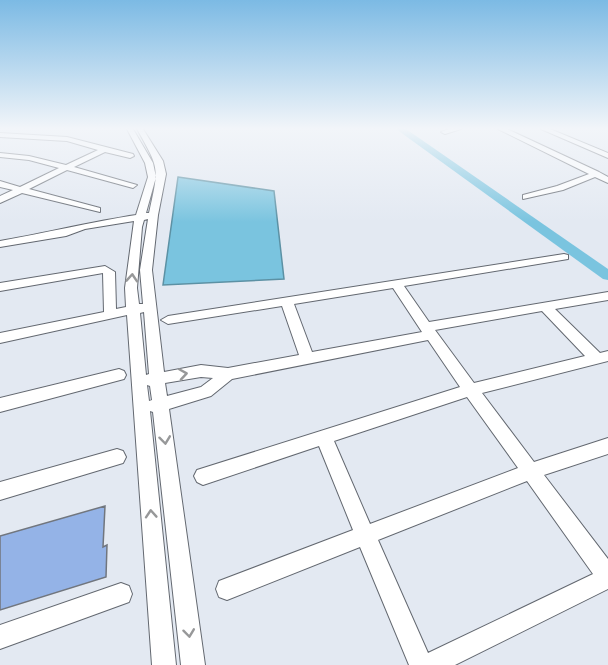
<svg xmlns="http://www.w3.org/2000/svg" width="608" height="665" font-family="Lora,serif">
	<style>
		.water { fill: #7ac4df; stroke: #5c91a4; stroke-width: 1.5 }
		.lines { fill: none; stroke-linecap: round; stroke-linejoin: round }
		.canal { fill: #7ac4df; fill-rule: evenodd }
		.building { fill: #94b3e7; stroke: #71767e; stroke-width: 1.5 }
		.street-casing { stroke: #636870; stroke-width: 2 }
		.street { fill: #fff; fill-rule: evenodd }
		.oneway { stroke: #979899 }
	</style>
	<rect width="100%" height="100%" fill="#e3e9f2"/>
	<path class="water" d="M 178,177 L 274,191 L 284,279 L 163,285 Z"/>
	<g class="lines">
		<path class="canal" d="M 396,129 L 406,129 L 608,269 L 608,280 L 603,279 Z"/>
	</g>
	<path class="building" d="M 105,506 L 103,547 L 107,545 L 106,577 L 0,610 L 0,536 Z"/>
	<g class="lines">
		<g class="street-casing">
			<path id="street" d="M 127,129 L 133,129 L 153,163 L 156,177 L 146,213 L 149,213 C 159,167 160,170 137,129 L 143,129 L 163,161 L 166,174 L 158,215 L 152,270 L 164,372 L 201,365 L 228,368 L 299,355 L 282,306 L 168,324 L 161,320 L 168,316 L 564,254 L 568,255 L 568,259 L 404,286 L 429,322 L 608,292 L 608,300 L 555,309 L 600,353 L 608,351 L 608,361 L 482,393 L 534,462 L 608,438 L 608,454 L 544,475 L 608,559 L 608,589 L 455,665 L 409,665 L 360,547 L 227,600 L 219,597 L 216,589 L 219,581 L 353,530 L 319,446 L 203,485 L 197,482 L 194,476 L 197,470 L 460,387 L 428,340 L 232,379 L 211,396 L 169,409 L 205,665 L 181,665 L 153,412 L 150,411 L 176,665 L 152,665 L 127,315 L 0,343 L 0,333 L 104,312 L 103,273 L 0,291 L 0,283 L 105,266 L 115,272 L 116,309 L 126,307 L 125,288 L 134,221 L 85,229 L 66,236 L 0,247 L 0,241 C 46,233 90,222 136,215 L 148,177 L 145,163 ZM 148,219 L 140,270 L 143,304 L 139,304 L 137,288 L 142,227 L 144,220 ZM 393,288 L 422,332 L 312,352 L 294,304 ZM 542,311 L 585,356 L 474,383 L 435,330 ZM 144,312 L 149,374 L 146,375 L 140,313 ZM 201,377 L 213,378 L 201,387 L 167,396 L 165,383 ZM 147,385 L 150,386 L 152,400 L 149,401 ZM 467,397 L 518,468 L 370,524 L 334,441 ZM 527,481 L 593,574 L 428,653 L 378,540 Z
				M 449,129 L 461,129 L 445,134 L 441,132 Z
				M 498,129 L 507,129 L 599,172 L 608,177 L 608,183 L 595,177 L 563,190 L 523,199 L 523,195 L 557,186 L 589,174 Z
				M 541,129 L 550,129 L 608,153 L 608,158 Z
				M 0,133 L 67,137 L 133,154 L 134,156 L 130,158 L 105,152 L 74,167 L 137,185 L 133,188 L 67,170 L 29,189 L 100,208 L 100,212 L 22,193 L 0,203 L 0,196 L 13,190 L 0,187 L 0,181 L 20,187 L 59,168 L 29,160 L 0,157 L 0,153 L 29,156 L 66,165 L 98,150 L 67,141 L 0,137 Z
				M 119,369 L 124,371 L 126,375 L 124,379 L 0,412 L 0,398 Z
				M 117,449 L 123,451 L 126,457 L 123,463 L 0,500 L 0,482 Z
				M 121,583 L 129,586 L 132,594 L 129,602 L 0,649 L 0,625 Z"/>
		</g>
		<use href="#street" class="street"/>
	</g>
	<defs><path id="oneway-chevron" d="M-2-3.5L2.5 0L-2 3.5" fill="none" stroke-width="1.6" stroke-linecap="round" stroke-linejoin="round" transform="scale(1.5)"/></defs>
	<g class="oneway">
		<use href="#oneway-chevron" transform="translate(132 278) rotate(-86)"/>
		<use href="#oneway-chevron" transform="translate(183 374) rotate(-9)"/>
		<use href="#oneway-chevron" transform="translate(165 440) rotate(83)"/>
		<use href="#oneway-chevron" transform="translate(151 514) rotate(-94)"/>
		<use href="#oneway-chevron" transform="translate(189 633) rotate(83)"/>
	</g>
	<linearGradient id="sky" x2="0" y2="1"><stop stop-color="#7cbae4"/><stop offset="0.58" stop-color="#f2f5f9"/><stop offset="1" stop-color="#f2f5f9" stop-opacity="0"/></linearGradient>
	<rect width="608" height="222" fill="url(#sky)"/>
</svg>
